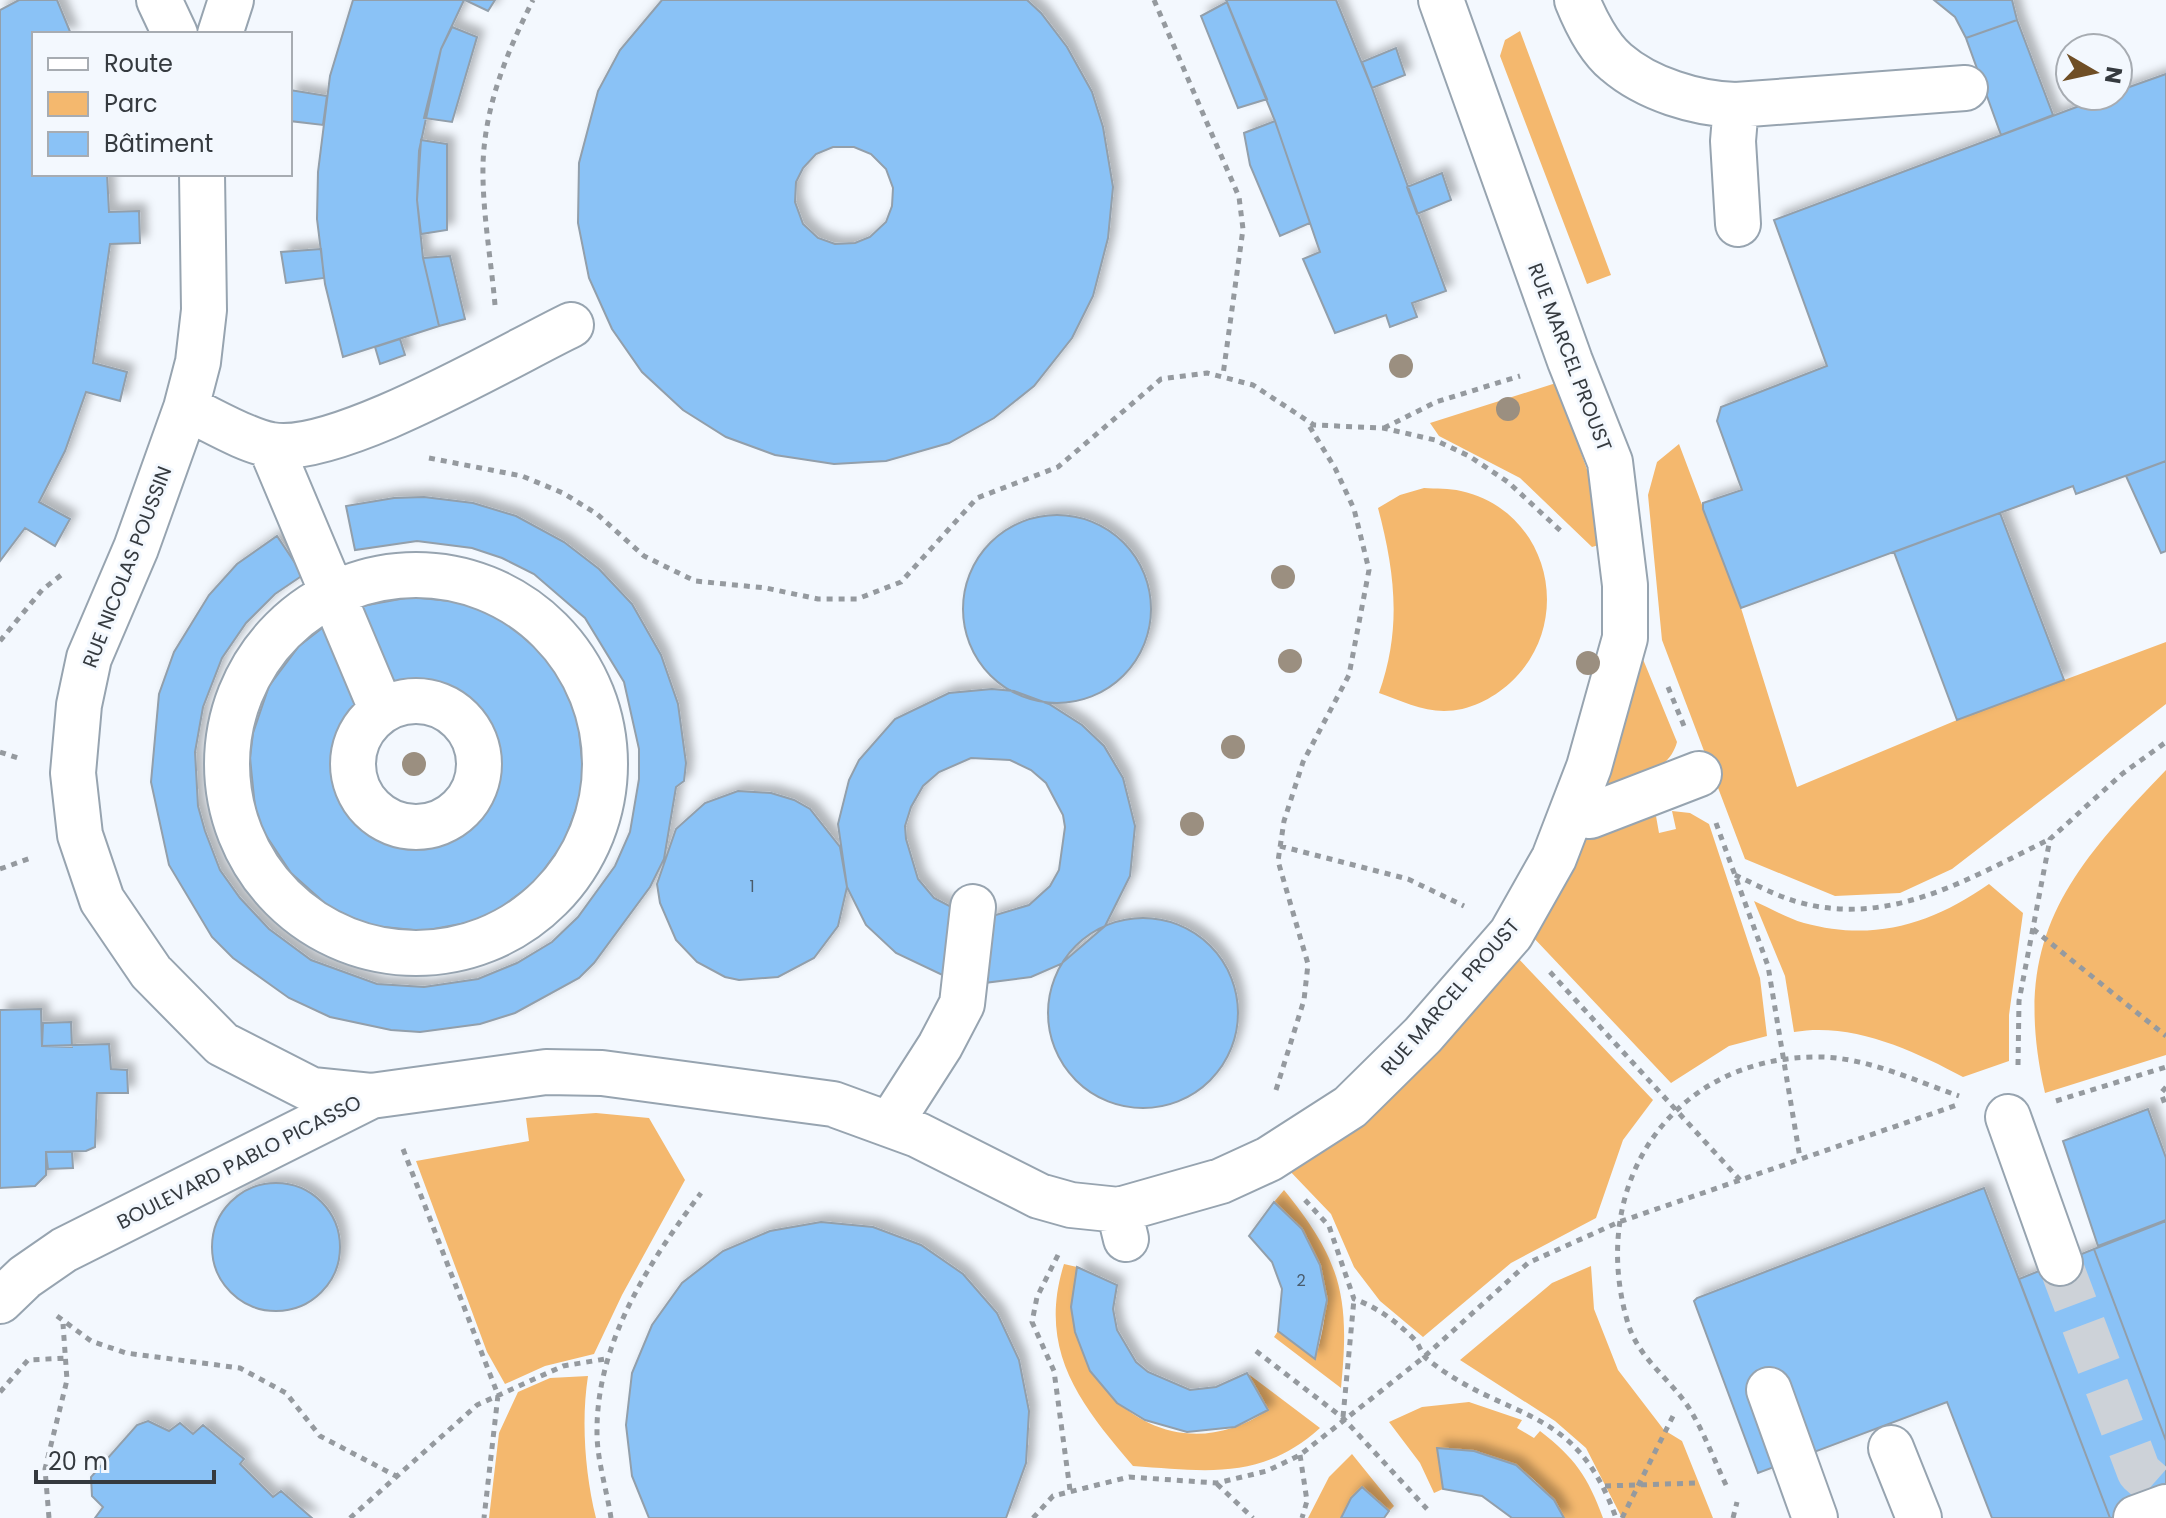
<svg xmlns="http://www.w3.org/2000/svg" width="2166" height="1518" font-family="Poppins,sans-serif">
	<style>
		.green { fill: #f4b86e }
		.building { fill: #8ac2f6; stroke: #929fab; stroke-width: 2; fill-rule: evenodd; filter: url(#shadow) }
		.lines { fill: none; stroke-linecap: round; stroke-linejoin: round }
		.minor-tunnel { stroke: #cdd2d8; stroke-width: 44; stroke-dasharray: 44 22; stroke-linecap: butt }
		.minor-casing { stroke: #97a4b0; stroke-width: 48 }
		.path { stroke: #959a9f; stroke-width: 5; stroke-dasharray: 6 6; stroke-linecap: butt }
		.minor { stroke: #fff; stroke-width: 44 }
		.tree { fill: #9b8f80 }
		.labels { text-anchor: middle; stroke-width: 6; stroke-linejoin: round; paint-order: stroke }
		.number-label { font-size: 16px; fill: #4a5c6d }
		.street-label { font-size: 20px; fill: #353a3f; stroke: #f3f8fe }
	</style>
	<defs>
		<filter id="shadow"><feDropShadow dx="7" dy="-7" stdDeviation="4" flood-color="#0004"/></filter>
	</defs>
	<rect width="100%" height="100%" fill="#f3f8fe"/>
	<path class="green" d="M 1520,31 L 1611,275 L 1587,284 L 1500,56 L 1505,40 Z
		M 1556,383 L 1594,489 L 1602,544 L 1592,547 L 1520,478 L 1439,436 L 1430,423 Z
		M 1679,444 L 1741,608 L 1797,787 L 1957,720 L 2166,642 L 2166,704 L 1952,869 L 1900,893 L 1835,896 L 1745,859 L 1662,640 L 1648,495 L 1657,462 Z
		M 1424,488 C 1436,489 1449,488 1461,491 C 1550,511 1576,623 1510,683 C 1492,699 1469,711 1444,711 C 1422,711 1399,700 1379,693 C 1402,629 1395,572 1378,508 L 1400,495 Z
		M 1640,652 L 1677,742 C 1668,776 1626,780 1597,789 Z
		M 2166,770 L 2166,1055 L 2045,1093 C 2010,941 2066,874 2166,770 Z
		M 1672,811 L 1690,813 L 1709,824 L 1760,978 L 1767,1036 L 1729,1046 L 1671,1083 L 1531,935 L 1578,839 L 1656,816 L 1659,833 L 1676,829 Z
		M 1989,884 L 2023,913 L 2009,1015 L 2009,1061 L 1963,1077 C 1913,1050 1852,1022 1794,1032 L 1785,976 L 1754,901 C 1770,908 1787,918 1804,923 C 1874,942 1932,924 1989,884 Z
		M 1516,956 L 1653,1100 L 1623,1140 L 1596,1218 L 1511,1263 L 1423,1337 L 1380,1301 L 1354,1267 L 1331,1214 L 1286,1167 Z
		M 596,1113 L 649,1118 L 685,1180 L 622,1295 L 594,1354 L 545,1366 L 505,1384 L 487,1352 L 416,1161 L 529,1141 L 526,1118 Z
		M 1284,1190 C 1342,1261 1350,1298 1341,1388 L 1274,1337 L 1278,1331 L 1315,1358 C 1337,1293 1324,1248 1274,1202 Z
		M 1064,1264 L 1077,1267 C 1053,1381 1165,1481 1268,1410 L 1247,1373 L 1320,1428 C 1261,1481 1206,1471 1133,1466 C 1080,1404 1037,1350 1064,1264 Z
		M 1591,1266 L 1594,1309 L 1618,1370 L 1664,1430 L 1682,1441 L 1713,1518 L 1622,1518 L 1586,1448 L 1555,1421 L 1460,1360 L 1552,1283 Z
		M 588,1376 C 581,1420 585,1474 596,1518 L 489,1518 L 499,1433 L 518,1392 L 550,1378 Z
		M 1469,1402 L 1522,1420 L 1517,1428 L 1534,1438 L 1540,1431 C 1575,1458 1588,1477 1603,1518 L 1564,1518 C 1533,1464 1496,1452 1437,1448 L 1443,1489 L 1434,1493 L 1420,1463 L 1389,1422 L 1422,1407 Z
		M 1352,1454 L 1394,1506 L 1389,1511 L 1362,1487 L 1351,1498 L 1341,1518 L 1308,1518 L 1329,1477 Z"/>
	<path class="building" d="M 19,0 L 57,0 L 71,34 L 34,34 L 34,174 L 107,174 L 109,212 L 139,211 L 140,243 L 110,244 L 93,363 L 127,372 L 120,401 L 86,392 L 65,451 L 39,502 L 70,519 L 55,546 L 25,528 L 0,561 L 0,10 Z
		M 353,0 L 464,0 L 441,49 L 419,151 L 417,200 L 423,258 L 439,326 L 343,357 L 325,284 L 317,219 L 318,172 L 330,76 Z
		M 465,0 L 495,0 L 488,11 Z
		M 662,0 L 1027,0 L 1041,13 L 1067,47 L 1092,92 L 1103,127 L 1113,187 L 1108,238 L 1093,296 L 1072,338 L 1034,386 L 994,418 L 949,443 L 886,461 L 834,464 L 775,455 L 726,437 L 683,410 L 642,372 L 612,329 L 589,278 L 578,223 L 579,163 L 598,91 L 620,50 ZM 833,147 L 854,147 L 871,154 L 886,169 L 893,188 L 892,206 L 886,222 L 870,237 L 855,243 L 835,244 L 818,238 L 803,224 L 795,202 L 796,182 L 803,168 L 816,154 Z
		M 1226,0 L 1336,0 L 1372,88 L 1446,291 L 1412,303 L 1417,317 L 1390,327 L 1386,315 L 1335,333 L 1303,259 L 1320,252 L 1275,121 Z
		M 1934,0 L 2012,0 L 2017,20 L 1966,38 L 1955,17 Z
		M 1227,2 L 1267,99 L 1238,108 L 1201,16 Z
		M 2017,20 L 2053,115 L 2001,135 L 1966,38 Z
		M 452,27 L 477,37 L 452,122 L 424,118 L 441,49 Z
		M 1396,48 L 1405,75 L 1372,88 L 1362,62 Z
		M 2166,74 L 2166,461 L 2076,494 L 2073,486 L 1741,608 L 1703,509 L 1703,503 L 1742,490 L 1717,421 L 1721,407 L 1827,366 L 1774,220 L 2106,96 L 2118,96 L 2118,91 Z
		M 290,90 L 327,96 L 323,125 L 290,121 Z
		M 1275,121 L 1310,223 L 1280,236 L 1250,165 L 1244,133 Z
		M 421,140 L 447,144 L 447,230 L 421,234 L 417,200 Z
		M 1442,173 L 1451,200 L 1417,214 L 1407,187 Z
		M 321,249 L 324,278 L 286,283 L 281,252 Z
		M 450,256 L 465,319 L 439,326 L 423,258 Z
		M 400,339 L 405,355 L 380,364 L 375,347 Z
		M 2166,461 L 2166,551 L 2161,553 L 2126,476 Z
		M 424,497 L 473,503 L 516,516 L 564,542 L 599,569 L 632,604 L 661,655 L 678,704 L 686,763 L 684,781 L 676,787 L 664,859 L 650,887 L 594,963 L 579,978 L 515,1013 L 480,1024 L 420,1032 L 391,1030 L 330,1017 L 289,998 L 233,958 L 212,937 L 169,865 L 151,782 L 159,694 L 174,652 L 209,595 L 237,564 L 277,536 L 303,575 L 275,594 L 246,623 L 222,658 L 203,707 L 195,752 L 198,806 L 205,831 L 220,870 L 240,898 L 269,929 L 311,960 L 377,984 L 424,987 L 478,979 L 517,963 L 552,942 L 578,917 L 615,866 L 630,832 L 639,779 L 639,749 L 624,682 L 585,618 L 534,574 L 502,558 L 472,548 L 417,541 L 355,550 L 346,506 L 394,498 Z
		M 2000,513 L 2064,680 L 1957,720 L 1894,552 Z
		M963 609a94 94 0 1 1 188 0a94 94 0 1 1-188 0Z
		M 411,597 L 460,602 L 484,611 L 506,622 L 544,655 L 559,675 L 578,720 L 583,770 L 581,795 L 564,842 L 535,882 L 495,912 L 471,922 L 423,931 L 374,926 L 350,917 L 328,906 L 291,873 L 263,831 L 255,807 L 250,758 L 253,733 L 269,686 L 299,646 L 330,622 L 362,716 L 351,731 L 344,767 L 354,802 L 380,828 L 415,838 L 434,836 L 466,819 L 486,789 L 490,771 L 484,735 L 462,705 L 446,696 L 428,691 L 397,694 L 362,606 Z
		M 992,689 L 1014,691 L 1049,704 L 1082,725 L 1104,746 L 1123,778 L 1135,826 L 1130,876 L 1105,926 L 1061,964 L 1031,977 L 984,983 L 989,917 L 1029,905 L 1050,886 L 1059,870 L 1065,827 L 1063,815 L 1046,783 L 1031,770 L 1010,760 L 971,758 L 939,772 L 923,786 L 911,807 L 905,826 L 906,839 L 918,879 L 934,898 L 961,912 L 955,981 L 896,953 L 866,925 L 847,887 L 838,824 L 849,780 L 859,760 L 895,719 L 949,693 Z
		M 738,791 L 771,793 L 794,800 L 810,809 L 840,847 L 847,887 L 838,926 L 814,958 L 778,977 L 739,980 L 725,977 L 697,962 L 676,940 L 660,903 L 657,884 L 676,829 L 705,803 Z
		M1048 1013a95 95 0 1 1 190 0a95 95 0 1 1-190 0Z
		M 41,1009 L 42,1046 L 109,1044 L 111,1069 L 127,1070 L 128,1093 L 97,1093 L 95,1147 L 86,1151 L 46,1152 L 46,1175 L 35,1186 L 0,1188 L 0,1010 Z
		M 71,1022 L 72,1047 L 42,1046 L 43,1023 Z
		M 2148,1109 L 2166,1158 L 2166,1220 L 2098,1246 L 2063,1141 Z
		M 46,1152 L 72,1152 L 73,1168 L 48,1169 Z
		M212 1247a64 64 0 1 1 128 0a64 64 0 1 1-128 0Z
		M 1984,1188 L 2110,1518 L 1992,1518 L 1947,1402 L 1758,1473 L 1694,1301 L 1697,1298 Z
		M 1274,1202 L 1302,1229 L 1320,1265 L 1327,1300 L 1315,1359 L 1278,1331 L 1282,1289 L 1272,1262 L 1249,1236 Z
		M 2166,1221 L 2166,1441 L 2094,1249 Z
		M 821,1222 L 873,1227 L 921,1245 L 963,1274 L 997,1313 L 1019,1360 L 1029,1411 L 1026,1463 L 1006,1518 L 649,1518 L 632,1476 L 626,1425 L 632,1373 L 652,1325 L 682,1283 L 723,1251 L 770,1231 Z
		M 2094,1249 L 2166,1441 L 2166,1518 L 2110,1518 L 2019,1279 Z
		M 1077,1267 L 1117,1285 L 1113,1309 L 1117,1330 L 1136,1362 L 1148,1372 L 1190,1390 L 1216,1387 L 1247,1373 L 1268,1410 L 1235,1427 L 1187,1432 L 1145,1420 L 1117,1403 L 1090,1371 L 1075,1332 L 1071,1307 Z
		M 148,1421 L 169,1431 L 180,1423 L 193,1434 L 203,1425 L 244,1459 L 240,1464 L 273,1497 L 281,1491 L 312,1518 L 95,1518 L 103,1507 L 92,1496 L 91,1477 L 137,1425 Z
		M 1437,1448 L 1474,1451 L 1516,1465 L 1554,1500 L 1564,1518 L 1512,1518 L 1482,1496 L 1443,1489 Z
		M 1362,1487 L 1389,1511 L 1384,1518 L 1341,1518 L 1351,1498 Z"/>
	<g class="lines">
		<path class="minor-tunnel" d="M 2060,1263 L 2139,1472 L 2166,1496"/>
		<g class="minor-casing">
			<path id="minor" d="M 159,0 L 175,34
				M 1577,0 C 1585,20 1599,48 1616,62 C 1647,89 1697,104 1736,105 L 1733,141 L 1738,224
				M 220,34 L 231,0
				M 1736,105 L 1965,88
				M 202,174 L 204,310 L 198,362 L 186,408 L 136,548 L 89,658 L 79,705 L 73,773 L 80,835 L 102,900 L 151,972 L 222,1044 L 312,1090 L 371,1096
				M 186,408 C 210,419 246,441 271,445 C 336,457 507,356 571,325
				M 270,445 L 382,711
				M227 764a189 189 0 1 1 378 0a189 189 0 1 1-378 0Z
				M353 764a63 63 0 1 1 126 0a63 63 0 1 1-126 0Z
				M 1572,812 L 1590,816 L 1699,774
				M 2008,1117 L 2060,1263
				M 890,1124 L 940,1046 L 962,1004 L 973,907
				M 1119,1210 L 1221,1181 L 1269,1159 L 1350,1107 L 1423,1035 L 1511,934 L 1554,858 L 1589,767 L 1625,638 L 1625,585 L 1610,462 L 1570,361 L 1441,0
				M 0,1301 L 25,1277 L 64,1250 L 371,1096 L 546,1072 L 602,1073 L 833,1104 L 918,1135 L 1039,1196 L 1071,1205 L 1119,1210 L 1126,1239
				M 1769,1390 L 1815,1518
				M 1891,1448 L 1919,1518
				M 2136,1518 L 2166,1507"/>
		</g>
		<path class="path" d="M 1154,0 L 1239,197 L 1243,229 L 1223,375
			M 495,305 C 491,259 482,210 483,164 C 485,105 507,52 533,0
			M 1384,428 L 1436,402 L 1520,376
			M 429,458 L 522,476 L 563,493 L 597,514 L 644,556 L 695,581 L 766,588 L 818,599 L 857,599 L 901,582 L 977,498 L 1058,467 L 1161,379 L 1207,373 L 1253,385 L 1314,425 L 1383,428 L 1435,440 L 1469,456 L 1508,482 L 1564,534
			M 0,641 L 42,590 L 65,572
			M 1668,687 L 1684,726
			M 0,752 L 21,759
			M 1716,823 L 1768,966 L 1800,1158
			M 1280,846 L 1408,879 L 1464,906
			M 0,869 L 31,858
			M 1735,875 C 1755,884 1776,896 1798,902 C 1890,928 1970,878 2050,839
			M 2033,929 L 2166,1036
			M 1550,972 L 1740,1180
			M 2018,1065 L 2019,1001 L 2050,839 L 2122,774 L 2166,742
			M 2166,1087 L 2161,1093 L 2166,1107
			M 1276,1090 L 1304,1000 L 1308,964 L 1278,861 L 1284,821 L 1303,762 L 1349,675 L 1369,570 L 1354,509 L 1335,468 L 1308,424
			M 2056,1101 L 2166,1067
			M 403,1149 L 498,1395 L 484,1518
			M 1305,1200 L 1329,1226 L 1354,1299 C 1377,1307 1397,1322 1414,1339 C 1420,1345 1421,1354 1427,1359 C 1507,1423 1575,1402 1616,1518
			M 1058,1255 L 1037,1297 L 1032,1322 L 1054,1371 L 1070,1490
			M 57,1316 L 91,1341 L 126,1353 L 240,1368 L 286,1393 L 320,1436 L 396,1476
			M 1256,1351 L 1343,1418 L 1427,1509
			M 0,1392 L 28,1360 L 68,1358
			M 1343,1417 L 1354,1299
			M 1300,1455 L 1307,1501 L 1302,1518
			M 1217,1484 L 1253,1518
			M 1726,1485 C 1714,1460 1704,1432 1689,1408 C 1669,1377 1637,1358 1627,1320 C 1588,1183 1673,1056 1819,1057 C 1865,1057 1916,1081 1959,1096
			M 1605,1486 L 1698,1483
			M 49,1518 L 45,1469 L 67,1380 L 63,1324
			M 350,1518 L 477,1405 L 563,1366 L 605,1359
			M 611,1518 C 607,1491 597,1460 597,1433 C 596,1343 649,1262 701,1193
			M 1033,1518 L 1053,1496 L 1129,1477 L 1217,1483 L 1267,1471 L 1300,1455 L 1424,1357 L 1528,1263 L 1619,1222 L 1957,1105
			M 1622,1518 L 1673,1416
			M 1733,1518 L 1737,1502"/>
		<use href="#minor" class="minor"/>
	</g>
	<g class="tree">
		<circle cx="1401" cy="366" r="12"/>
		<circle cx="1508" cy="409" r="12"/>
		<circle cx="1283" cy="577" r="12"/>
		<circle cx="1290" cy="661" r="12"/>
		<circle cx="1588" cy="663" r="12"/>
		<circle cx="1233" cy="747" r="12"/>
		<circle cx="414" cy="764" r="12"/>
		<circle cx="1192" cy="824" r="12"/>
	</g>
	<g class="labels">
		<g class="number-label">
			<text x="752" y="892">1</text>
			<text x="1301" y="1286">2</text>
		</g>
		<g class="street-label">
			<text transform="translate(1570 357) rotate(69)" y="7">RUE MARCEL PROUST</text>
			<text transform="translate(127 567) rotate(-69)" y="7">RUE NICOLAS POUSSIN</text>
			<text transform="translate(1450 997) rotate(-49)" y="7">RUE MARCEL PROUST</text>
			<text transform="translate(239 1162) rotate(-27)" y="7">BOULEVARD PABLO PICASSO</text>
		</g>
	</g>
	<rect x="32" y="32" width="260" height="144" fill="#f3f8fe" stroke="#a7acb2" stroke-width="2"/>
	<rect x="48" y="58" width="40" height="12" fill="#ffffff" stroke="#a7acb2" stroke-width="2"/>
	<text x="104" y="72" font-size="24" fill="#353a3f">Route</text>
	<rect x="48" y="92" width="40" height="24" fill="#f4b86e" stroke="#a7acb2" stroke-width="2"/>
	<text x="104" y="112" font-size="24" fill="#353a3f">Parc</text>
	<rect x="48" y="132" width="40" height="24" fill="#8ac2f6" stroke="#a7acb2" stroke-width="2"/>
	<text x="104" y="152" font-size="24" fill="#353a3f">Bâtiment</text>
	<g transform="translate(2094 72) rotate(99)"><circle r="38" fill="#f3f8fe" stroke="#a7acb2" stroke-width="2"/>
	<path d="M0-6L14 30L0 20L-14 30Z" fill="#6f4e25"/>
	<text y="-12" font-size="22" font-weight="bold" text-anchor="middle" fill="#353a3f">N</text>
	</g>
	<path d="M36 1470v12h178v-12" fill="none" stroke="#353a3f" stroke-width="4"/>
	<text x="48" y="1470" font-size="24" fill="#353a3f" stroke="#f3f8fe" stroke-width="6" paint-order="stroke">20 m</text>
</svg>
